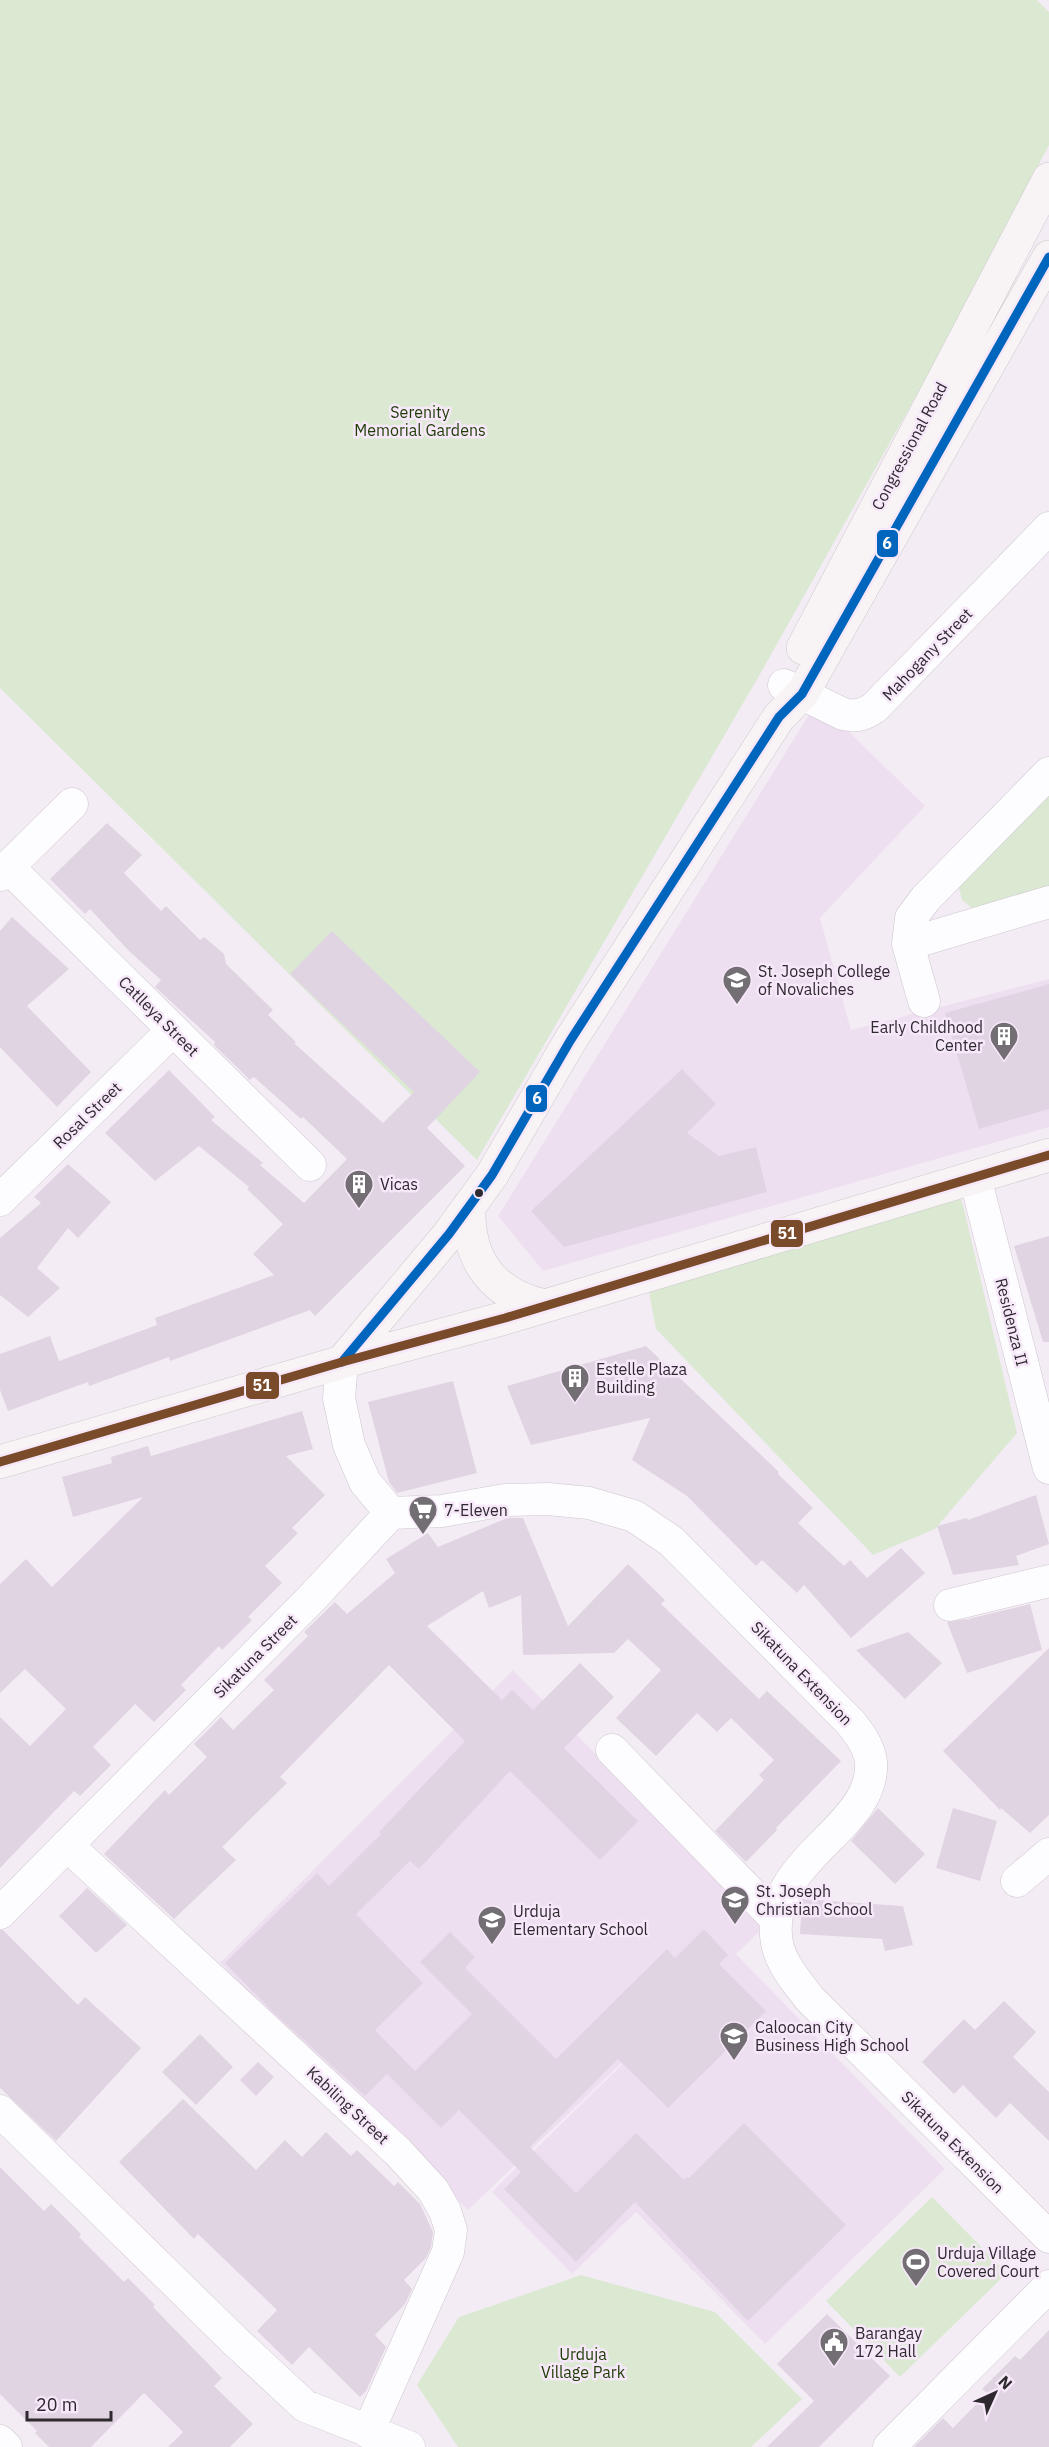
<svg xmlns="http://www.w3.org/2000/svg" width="1049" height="2447" font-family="'IBM Plex Sans',sans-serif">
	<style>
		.built { fill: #eddfef }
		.green { fill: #dbe9d3 }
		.building { fill: #e0d4e2 }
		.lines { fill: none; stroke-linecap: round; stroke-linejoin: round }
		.minor-casing { stroke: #cdc7ce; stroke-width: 33 }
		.major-casing { stroke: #cdc9cd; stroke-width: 34 }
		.minor { stroke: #fdfcfe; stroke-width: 32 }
		.major { stroke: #f8f4f5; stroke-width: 33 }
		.bus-1-casing { stroke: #f7e8f9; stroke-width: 14 }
		.bus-2-casing { stroke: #f7e8f9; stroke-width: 14 }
		.bus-1 { stroke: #0065bd; stroke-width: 9 }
		.bus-2 { stroke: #7a4b2a; stroke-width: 9 }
		.bus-dot { fill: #2e292f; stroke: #f7e8f9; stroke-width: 2 }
		.labels { text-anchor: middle; stroke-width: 5; stroke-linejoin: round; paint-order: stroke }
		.park-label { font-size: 16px; fill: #1c3c04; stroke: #f7e8f9 }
		.street-label { font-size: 16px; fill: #2e292f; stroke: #f7e8f9 }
		.poi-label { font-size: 16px; fill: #2e292f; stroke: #f7e8f9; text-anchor: start }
		.line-badge { stroke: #f7e8f9; stroke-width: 2 }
		.badge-label { font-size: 16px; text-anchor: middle; font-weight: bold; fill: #fff }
	</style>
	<rect width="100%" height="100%" fill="#f4ecf5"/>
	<path class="built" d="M 810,713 L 843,726 L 925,806 L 820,918 L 851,1030 L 1049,979 L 1049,1127 L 543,1271 L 498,1216 Z
		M 513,1670 L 765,1926 L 736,1954 L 945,2169 L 765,2344 L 636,2212 L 572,2274 L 492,2192 L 703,1985 L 468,2210 L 220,1963 Z"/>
	<path class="green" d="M 0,0 L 1037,0 L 1049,12 L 1049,145 L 943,348 L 759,676 L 477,1160 L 0,688 Z
		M 1049,794 L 1049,887 L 973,909 L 962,900 L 958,884 Z
		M 957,1189 L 963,1205 L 1017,1433 L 935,1529 L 873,1555 L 656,1329 L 647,1282 Z
		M 932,2197 L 1007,2273 L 900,2377 L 826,2301 Z
		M 581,2275 L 715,2312 L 802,2399 L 751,2447 L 458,2447 L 417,2385 L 459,2317 Z"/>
	<path class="building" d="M 107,823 L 142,855 L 124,873 L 161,911 L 166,906 L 200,940 L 204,937 L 224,954 L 226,964 L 273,1010 L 268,1015 L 296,1042 L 294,1043 L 383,1123 L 414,1092 L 290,974 L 332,931 L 480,1072 L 427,1128 L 465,1166 L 315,1316 L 310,1310 L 170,1361 L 169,1357 L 89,1386 L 88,1382 L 8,1411 L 0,1390 L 0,1354 L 50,1336 L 59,1361 L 157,1325 L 155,1318 L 274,1275 L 253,1254 L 283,1224 L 247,1189 L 249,1187 L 199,1146 L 155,1181 L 105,1133 L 169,1070 L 215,1117 L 211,1120 L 263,1163 L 260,1165 L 304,1203 L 347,1159 L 303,1117 L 301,1119 L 254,1077 L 249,1080 L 248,1078 L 214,1045 L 215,1042 L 155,987 L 161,980 L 129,951 L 90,909 L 85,914 L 50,879 Z
		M 12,917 L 69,969 L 27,1006 L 91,1072 L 57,1107 L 0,1047 L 0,931 Z
		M 1049,984 L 1049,1109 L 979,1129 L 945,1013 Z
		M 682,1069 L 716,1104 L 687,1133 L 719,1156 L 756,1147 L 767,1192 L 564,1247 L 531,1211 Z
		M 68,1164 L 111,1202 L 78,1238 L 68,1228 L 37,1268 L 60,1288 L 28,1317 L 0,1295 L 0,1238 L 41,1203 L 34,1197 Z
		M 1049,1236 L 1049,1342 L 1043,1342 L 1014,1246 Z
		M 646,1346 L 779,1472 L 778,1474 L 813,1508 L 798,1523 L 844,1566 L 850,1560 L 867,1578 L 901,1548 L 925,1573 L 851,1638 L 804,1585 L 797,1593 L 762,1560 L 756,1566 L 687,1496 L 632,1460 L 650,1418 L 531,1445 L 507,1386 Z
		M 453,1381 L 477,1473 L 397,1493 L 389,1482 L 368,1402 Z
		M 302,1411 L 313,1449 L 286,1456 L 325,1495 L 292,1528 L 298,1533 L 265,1566 L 282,1583 L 248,1617 L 252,1620 L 222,1650 L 219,1646 L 181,1685 L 186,1690 L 154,1722 L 135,1704 L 93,1747 L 111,1765 L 80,1796 L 74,1791 L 0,1868 L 0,1717 L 30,1746 L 66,1709 L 25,1669 L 0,1693 L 0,1584 L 26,1559 L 52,1587 L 143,1497 L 73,1517 L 62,1477 L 112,1463 L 111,1457 L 148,1446 L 151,1456 Z
		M 1036,1495 L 1049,1544 L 1016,1556 L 1019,1565 L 953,1575 L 937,1526 L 967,1518 L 968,1520 Z
		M 507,1518 L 523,1518 L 568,1626 L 628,1564 L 665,1600 L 661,1604 L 759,1699 L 767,1691 L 841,1761 L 776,1828 L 777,1830 L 746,1862 L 715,1831 L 764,1780 L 759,1775 L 774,1760 L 731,1718 L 717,1732 L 697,1713 L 656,1756 L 616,1718 L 661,1670 L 628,1639 L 614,1653 L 523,1655 L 521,1595 L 489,1608 L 483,1591 L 427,1626 L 502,1700 L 512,1690 L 533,1710 L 580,1663 L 614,1697 L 564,1748 L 638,1821 L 600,1860 L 510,1771 L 419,1869 L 410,1861 L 356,1914 L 423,1983 L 375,2030 L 415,2071 L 472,2014 L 420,1962 L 450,1932 L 475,1957 L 465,1968 L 556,2059 L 667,1949 L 675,1958 L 704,1929 L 728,1955 L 719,1964 L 766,2011 L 668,2108 L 618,2059 L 530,2147 L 576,2193 L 636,2133 L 684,2180 L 687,2177 L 689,2178 L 744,2123 L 846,2225 L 748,2321 L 635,2202 L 576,2262 L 504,2189 L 521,2172 L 459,2110 L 441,2128 L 387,2074 L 365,2096 L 272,2011 L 225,1963 L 317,1873 L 329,1886 L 381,1834 L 379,1832 L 465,1741 L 389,1665 L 280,1777 L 287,1783 L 222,1847 L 236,1860 L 174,1919 L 104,1854 L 165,1790 L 169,1795 L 207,1757 L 194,1744 L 221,1717 L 233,1730 L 274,1690 L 264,1680 L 308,1636 L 304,1632 L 335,1602 L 347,1614 L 395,1573 L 386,1559 L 428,1533 L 438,1547 Z
		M 1030,1604 L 1042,1650 L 967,1673 L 947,1622 L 967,1619 L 969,1621 L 968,1619 Z
		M 908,1632 L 942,1663 L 905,1699 L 856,1650 Z
		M 1049,1648 L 1049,1815 L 1030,1833 L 1001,1808 L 1000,1810 L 943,1751 Z
		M 878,1808 L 925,1854 L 895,1884 L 851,1841 Z
		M 953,1808 L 997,1821 L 980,1881 L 936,1868 Z
		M 87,1888 L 127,1925 L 96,1953 L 59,1916 Z
		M 802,1899 L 903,1906 L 913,1945 L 885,1951 L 882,1939 L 800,1934 Z
		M 0,1930 L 3,1930 L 78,2005 L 85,1997 L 141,2048 L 56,2141 L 0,2088 Z
		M 1004,2001 L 1036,2032 L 1013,2057 L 1049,2092 L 1049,2141 L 1010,2103 L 996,2118 L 963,2085 L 954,2094 L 922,2062 L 964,2019 L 975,2030 Z
		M 200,2034 L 233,2067 L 196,2105 L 162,2072 Z
		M 258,2062 L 274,2077 L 256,2096 L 240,2080 Z
		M 183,2099 L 256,2170 L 285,2140 L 302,2157 L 326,2132 L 351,2156 L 357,2150 L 394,2186 L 398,2182 L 420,2204 L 433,2232 L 431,2247 L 426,2258 L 404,2280 L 412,2289 L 405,2304 L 375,2335 L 386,2347 L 366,2391 L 360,2397 L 309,2347 L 292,2365 L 257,2331 L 277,2310 L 198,2234 L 194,2239 L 119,2162 Z
		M 0,2167 L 44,2211 L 51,2204 L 81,2234 L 79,2237 L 124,2282 L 128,2278 L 155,2305 L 153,2307 L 222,2378 L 214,2386 L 253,2424 L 230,2447 L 168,2447 L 183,2432 L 144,2393 L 91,2447 L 49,2447 L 35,2433 L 37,2431 L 0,2394 Z
		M 827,2314 L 890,2376 L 819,2447 L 767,2447 L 814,2401 L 777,2364 Z
		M 1049,2330 L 1049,2447 L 914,2447 L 943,2418 L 953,2428 L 987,2393 L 982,2389 L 1015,2356 L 1020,2360 Z"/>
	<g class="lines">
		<g class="minor-casing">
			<path id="minor" d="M 784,685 L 843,714 C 856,717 863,715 874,708 L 1049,528
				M 8,867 L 310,1165
				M 0,875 L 72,804
				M 908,944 L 1049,902
				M 924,1001 L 908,944 L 911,918 L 926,898 L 1049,773
				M 975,1177 L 1049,1468
				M 0,1200 L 173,1030
				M 342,1362 L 339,1398 L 349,1445 L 365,1482 L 391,1513
				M 391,1513 L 442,1511 L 505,1500 L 548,1499 L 589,1503 L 634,1516 L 671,1541 L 850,1722 C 859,1733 869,1746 871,1762 C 876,1830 762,1860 777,1943 C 781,1964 797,1982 809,1998 L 1049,2237
				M 950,1605 L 1049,1581
				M 612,1750 L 775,1918
				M 67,1845 L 398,2152 L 433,2190 L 445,2211 L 451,2230 L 448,2252 L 368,2432
				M 1017,1881 L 1049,1854
				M 0,1913 L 311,1599 L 391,1513
				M 0,2111 L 235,2341 L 305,2406 L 409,2447
				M 0,2441 L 6,2447
				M 889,2447 L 1049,2286"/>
		</g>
		<g class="major-casing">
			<path id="major" d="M 803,648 L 1049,179
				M 469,1206 C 467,1259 492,1295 545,1306
				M 342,1362 L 449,1234 L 492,1175 L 570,1041 L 779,717 L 802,694 L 1049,257
				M 0,1462 L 342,1362 L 505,1318 L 1049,1155"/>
		</g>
		<use href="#minor" class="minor"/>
		<use href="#major" class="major"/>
		<g class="bus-1-casing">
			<path id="bus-1" d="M 342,1362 L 449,1234 L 492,1175 L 570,1041 L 779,717 L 802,694 L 1049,257"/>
		</g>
		<g class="bus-2-casing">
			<path id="bus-2" d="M 0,1462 L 342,1362 L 505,1318 L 1049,1155"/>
		</g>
		<use href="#bus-1" class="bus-1"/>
		<use href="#bus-2" class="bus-2"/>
	</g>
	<defs>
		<g id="university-pin" transform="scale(1.5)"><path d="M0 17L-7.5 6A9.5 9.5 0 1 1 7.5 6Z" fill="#736d74" stroke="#f7e8f9"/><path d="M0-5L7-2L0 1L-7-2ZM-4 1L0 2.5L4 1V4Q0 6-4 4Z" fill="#fff"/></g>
		<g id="building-pin" transform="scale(1.5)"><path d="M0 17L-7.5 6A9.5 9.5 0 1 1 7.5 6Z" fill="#736d74" stroke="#f7e8f9"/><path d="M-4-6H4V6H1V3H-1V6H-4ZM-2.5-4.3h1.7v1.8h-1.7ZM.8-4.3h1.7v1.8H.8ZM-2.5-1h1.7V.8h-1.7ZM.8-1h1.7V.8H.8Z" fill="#fff"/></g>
		<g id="supermarket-pin" transform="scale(1.5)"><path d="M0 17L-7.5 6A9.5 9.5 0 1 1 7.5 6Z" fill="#736d74" stroke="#f7e8f9"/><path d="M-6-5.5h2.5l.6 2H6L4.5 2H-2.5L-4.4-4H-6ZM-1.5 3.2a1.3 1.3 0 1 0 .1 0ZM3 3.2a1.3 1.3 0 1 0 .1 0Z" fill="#fff"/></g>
		<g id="school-pin" transform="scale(1.5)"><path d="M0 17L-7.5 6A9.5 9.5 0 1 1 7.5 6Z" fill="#736d74" stroke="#f7e8f9"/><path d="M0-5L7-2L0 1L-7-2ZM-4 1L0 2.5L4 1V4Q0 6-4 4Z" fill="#fff"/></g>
		<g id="stadium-pin" transform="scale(1.5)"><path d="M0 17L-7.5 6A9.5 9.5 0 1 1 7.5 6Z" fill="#736d74" stroke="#f7e8f9"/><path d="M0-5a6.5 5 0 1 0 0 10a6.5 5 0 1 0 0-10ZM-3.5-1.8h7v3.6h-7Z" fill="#fff"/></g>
		<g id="civic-pin" transform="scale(1.5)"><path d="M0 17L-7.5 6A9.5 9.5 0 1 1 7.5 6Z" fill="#736d74" stroke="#f7e8f9"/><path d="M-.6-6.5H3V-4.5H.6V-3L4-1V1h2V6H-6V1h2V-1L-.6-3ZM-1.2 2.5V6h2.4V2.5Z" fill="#fff"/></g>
	</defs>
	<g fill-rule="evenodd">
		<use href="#university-pin" x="737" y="980"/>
		<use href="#building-pin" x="1004" y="1036"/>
		<use href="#building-pin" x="359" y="1184"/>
		<use href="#building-pin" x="575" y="1378"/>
		<use href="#supermarket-pin" x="423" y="1510"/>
		<use href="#school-pin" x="735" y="1900"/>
		<use href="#school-pin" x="492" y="1920"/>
		<use href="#school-pin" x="734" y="2036"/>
		<use href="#stadium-pin" x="916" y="2262"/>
		<use href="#civic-pin" x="834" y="2342"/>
	</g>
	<circle class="bus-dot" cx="479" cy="1193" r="5"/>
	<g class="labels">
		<g class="park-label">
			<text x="420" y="418">Serenity<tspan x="420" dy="18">Memorial Gardens</tspan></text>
			<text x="583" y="2360">Urduja<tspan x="583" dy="18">Village Park</tspan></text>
		</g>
		<g class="street-label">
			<text transform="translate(909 446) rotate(-62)" y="6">Congressional Road</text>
			<text transform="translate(927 654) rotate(-46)" y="6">Mahogany Street</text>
			<text transform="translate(159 1016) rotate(45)" y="6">Catlleya Street</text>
			<text transform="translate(87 1115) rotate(-44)" y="6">Rosal Street</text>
			<text transform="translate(1012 1322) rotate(76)" y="6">Residenza II</text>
			<text transform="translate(255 1656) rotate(-45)" y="6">Sikatuna Street</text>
			<text transform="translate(802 1673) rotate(46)" y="6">Sikatuna Extension</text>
			<text transform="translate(348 2105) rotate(43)" y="6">Kabiling Street</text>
			<text transform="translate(953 2142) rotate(45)" y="6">Sikatuna Extension</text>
		</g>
		<g class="poi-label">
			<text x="758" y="977">St. Joseph College<tspan x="758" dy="18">of Novaliches</tspan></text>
			<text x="983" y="1033" text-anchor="end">Early Childhood<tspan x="983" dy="18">Center</tspan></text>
			<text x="380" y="1190">Vicas</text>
			<text x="596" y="1375">Estelle Plaza<tspan x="596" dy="18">Building</tspan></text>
			<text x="444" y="1516">7-Eleven</text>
			<text x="756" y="1897">St. Joseph<tspan x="756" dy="18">Christian School</tspan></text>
			<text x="513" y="1917">Urduja<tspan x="513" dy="18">Elementary School</tspan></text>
			<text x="755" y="2033">Caloocan City<tspan x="755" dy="18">Business High School</tspan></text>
			<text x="937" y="2259">Urduja Village<tspan x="937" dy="18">Covered Court</tspan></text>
			<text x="855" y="2339">Barangay<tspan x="855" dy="18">172 Hall</tspan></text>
		</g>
	</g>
	<g class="line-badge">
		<rect x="876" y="529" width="23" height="29" rx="6" fill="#0065bd"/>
		<rect x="525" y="1084" width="23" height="29" rx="6" fill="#0065bd"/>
		<rect x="770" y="1219" width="34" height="29" rx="6" fill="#7a4b2a"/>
		<rect x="245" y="1371" width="35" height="29" rx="6" fill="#7a4b2a"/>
	</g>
	<g class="badge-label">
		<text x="887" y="549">6</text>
		<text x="537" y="1104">6</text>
		<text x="787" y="1239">51</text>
		<text x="262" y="1391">51</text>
	</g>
	<g transform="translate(995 2393) rotate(45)" stroke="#f7e8f9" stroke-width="4.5" paint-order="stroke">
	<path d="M0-4.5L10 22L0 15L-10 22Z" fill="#2e292f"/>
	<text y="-9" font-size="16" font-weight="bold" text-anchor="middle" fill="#2e292f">N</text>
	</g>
	<path d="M27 2411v9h84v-9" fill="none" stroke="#2e292f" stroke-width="3"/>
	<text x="36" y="2411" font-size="18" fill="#2e292f" stroke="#f7e8f9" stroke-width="4.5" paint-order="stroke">20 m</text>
</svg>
